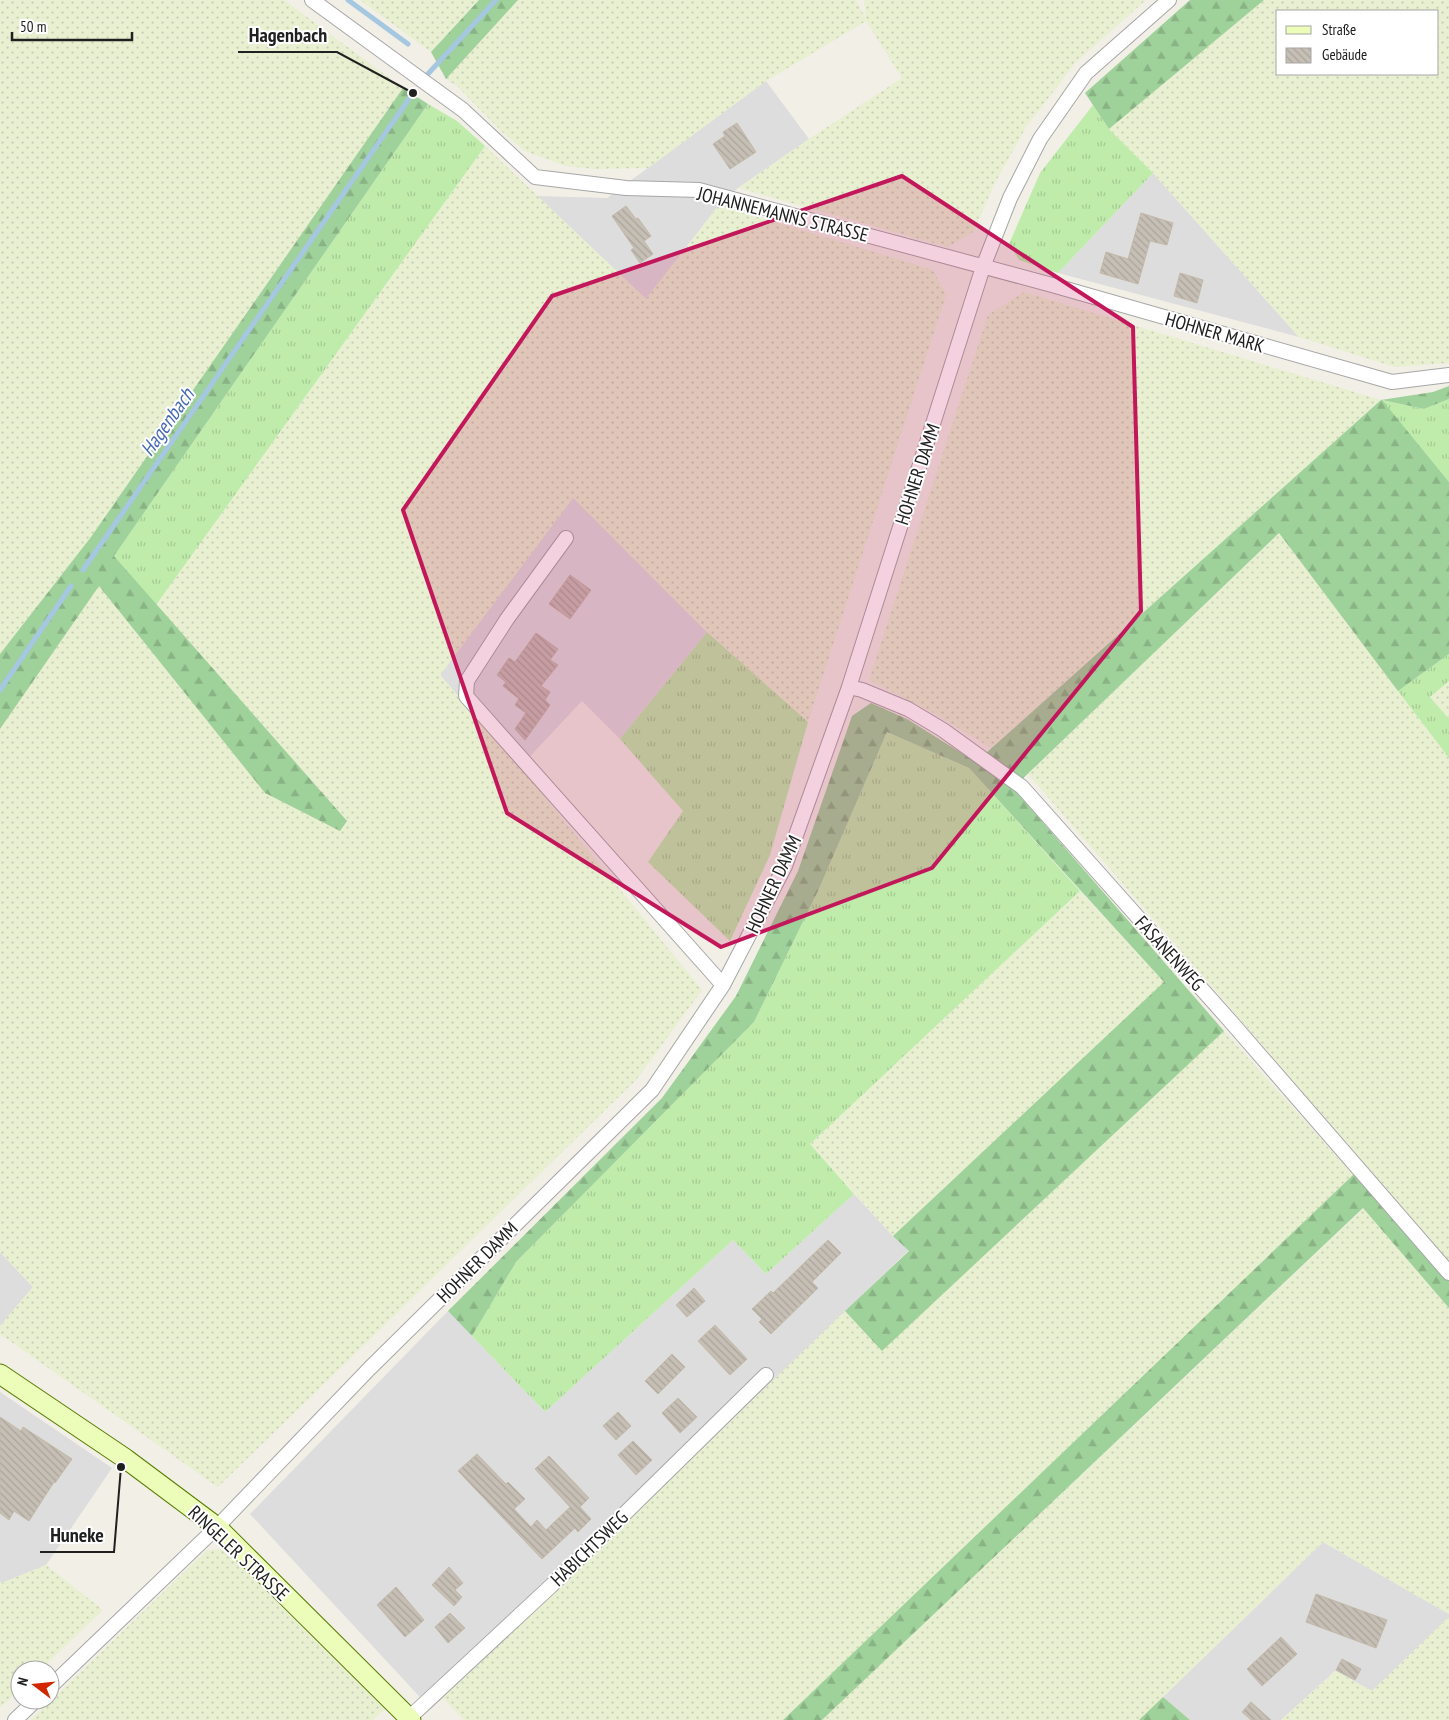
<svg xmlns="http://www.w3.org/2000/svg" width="1449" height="1720" font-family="'PT Sans Narrow',sans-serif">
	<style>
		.residential { fill: #dedddd }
		.farmland { fill: url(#farmland-dots); fill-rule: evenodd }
		.grass { fill: url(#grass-tufts) }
		.forest { fill: url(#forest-firs) }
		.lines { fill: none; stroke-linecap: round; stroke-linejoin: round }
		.stream { stroke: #a5c7e0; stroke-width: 5 }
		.building { fill: url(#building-back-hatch); stroke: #c3b9a8 }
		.street-casing { stroke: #a7a7a7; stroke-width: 16 }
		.secondary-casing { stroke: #587d01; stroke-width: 21 }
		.street { stroke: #fff; stroke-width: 14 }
		.secondary { stroke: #ecfcb9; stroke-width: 19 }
		.marked { fill: #c2185b; fill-opacity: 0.2; stroke: #c2185b; stroke-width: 4; stroke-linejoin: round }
		.labels { text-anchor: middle; stroke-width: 4; stroke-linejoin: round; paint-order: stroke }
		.street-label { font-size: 19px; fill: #202020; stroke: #fff }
		.water-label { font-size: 20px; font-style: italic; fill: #486ab4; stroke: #fff }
		.leader { fill: none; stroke: #202020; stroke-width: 2 }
		.callout-dot { fill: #202020; stroke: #fff; stroke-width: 2 }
		.callout-label { font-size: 20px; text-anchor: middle; font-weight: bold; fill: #202020; stroke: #fff; stroke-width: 4; stroke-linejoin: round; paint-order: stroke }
	</style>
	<defs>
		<pattern id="farmland-dots" width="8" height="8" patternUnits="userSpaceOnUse" patternTransform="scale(1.25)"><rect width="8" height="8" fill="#e8f0d1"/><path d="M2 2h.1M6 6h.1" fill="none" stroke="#c7ceb3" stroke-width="1.8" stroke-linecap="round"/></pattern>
		<pattern id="grass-tufts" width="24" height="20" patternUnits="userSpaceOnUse" patternTransform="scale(1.25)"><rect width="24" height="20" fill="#bfecab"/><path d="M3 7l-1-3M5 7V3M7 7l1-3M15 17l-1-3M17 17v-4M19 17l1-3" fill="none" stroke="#a4ca93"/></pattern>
		<pattern id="forest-firs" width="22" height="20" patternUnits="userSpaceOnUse" patternTransform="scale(1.25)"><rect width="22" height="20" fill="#9fd19a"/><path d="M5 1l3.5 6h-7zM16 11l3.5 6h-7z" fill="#89b384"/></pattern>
		<pattern id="building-back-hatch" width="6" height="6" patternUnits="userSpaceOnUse" patternTransform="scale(1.25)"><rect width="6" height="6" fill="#c6bfb5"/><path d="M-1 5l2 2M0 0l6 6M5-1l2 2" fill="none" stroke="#aaa49b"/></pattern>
	</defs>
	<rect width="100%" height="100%" fill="#f1efe6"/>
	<path class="residential" d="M 766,81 L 809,139 L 738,188 L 719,205 L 646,299 L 537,196 L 607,198 Z
		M 1153,173 L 1299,337 L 1058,273 Z
		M 573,497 L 707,632 L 620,739 L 582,701 L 520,767 L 440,675 Z
		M 854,1194 L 893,1236 L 909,1250 L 431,1709 L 250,1514 L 448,1311 L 545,1412 L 733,1240 L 766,1274 Z
		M 0,1252 L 33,1287 L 0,1326 Z
		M 0,1392 L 112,1468 L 46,1565 L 2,1583 L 0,1582 Z
		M 1323,1542 L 1449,1614 L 1449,1617 L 1372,1691 L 1335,1671 L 1281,1720 L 1190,1720 L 1163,1697 Z"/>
	<path class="farmland" d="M 0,0 L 284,0 L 403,88 L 91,537 L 0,654 Z
		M 360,0 L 479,0 L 431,52 Z
		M 518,0 L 856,0 L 866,19 L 864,0 L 1146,0 L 1076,62 L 1026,127 L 993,187 L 973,232 L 948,247 L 738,188 L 809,139 L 902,78 L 866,21 L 766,81 L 648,168 L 594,169 L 566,166 L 525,151 L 502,132 L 457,86 L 446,79 Z
		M 1264,0 L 1449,0 L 1449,363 L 1395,367 L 1299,337 L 1153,173 L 1109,129 ZM 1278,11 L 1438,11 L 1438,74 L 1278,74 Z
		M 485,146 L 646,299 L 719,205 L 933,270 L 946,295 L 808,722 L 707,632 L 573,498 L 440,675 L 520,767 L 702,990 L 636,1080 L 218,1487 L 0,1334 L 0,1326 L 33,1287 L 0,1252 L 0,729 L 99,585 L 265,793 L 340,830 L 347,821 L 156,605 Z
		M 1024,292 L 1381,400 L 991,748 L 932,712 L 869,680 L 988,315 Z
		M 1279,533 L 1449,758 L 1449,1261 L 1028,774 Z
		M 1449,681 L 1449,719 L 1430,697 Z
		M 1080,891 L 1164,982 L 893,1236 L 810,1144 Z
		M 1224,1031 L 1353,1175 L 783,1720 L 464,1720 L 443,1698 L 845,1311 L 882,1350 Z
		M 1364,1208 L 1449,1308 L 1449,1614 L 1323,1542 L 1139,1720 L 822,1720 Z
		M 230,1549 L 386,1708 L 373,1720 L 31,1720 L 207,1550 Z
		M 46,1565 L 103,1610 L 40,1670 L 20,1670 L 20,1689 L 0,1708 L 0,1582 L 2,1583 Z
		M 1449,1617 L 1449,1720 L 1281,1720 L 1336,1671 L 1372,1691 Z"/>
	<path class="grass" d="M 428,104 L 457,121 L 485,146 L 156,605 L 114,556 Z
		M 1093,105 L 1109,129 L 1153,173 L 1058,273 L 1019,260 L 1009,244 L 1040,173 Z
		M 1449,399 L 1449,482 L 1381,400 L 1424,409 Z
		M 707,632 L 808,722 L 770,855 L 730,941 L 648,862 L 683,811 L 620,739 Z
		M 1449,654 L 1449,681 L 1430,697 L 1449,719 L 1449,758 L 1398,691 Z
		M 887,732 L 969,768 L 1080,891 L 810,1144 L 854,1194 L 766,1274 L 733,1240 L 545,1412 L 472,1336 L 516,1262 L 754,1022 L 818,891 Z"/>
	<path class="forest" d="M 479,0 L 518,0 L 446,79 L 431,52 Z
		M 1190,0 L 1264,0 L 1109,129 L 1085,93 Z
		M 403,88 L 428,104 L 114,556 L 347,821 L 340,831 L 265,793 L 99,586 L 0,729 L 0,654 L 91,537 Z
		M 1449,386 L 1449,399 L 1424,409 L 1382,400 L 1449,482 L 1449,654 L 1398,691 L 1279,533 L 1013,788 L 1224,1031 L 882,1351 L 845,1311 L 909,1251 L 893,1236 L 1164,982 L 969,768 L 887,732 L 818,891 L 754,1022 L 516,1262 L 472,1336 L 448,1311 L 662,1098 L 736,996 L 798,871 L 852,716 L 871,703 L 907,719 L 976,762 L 1381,400 L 1433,392 Z
		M 1370,1171 L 1449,1261 L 1449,1308 L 1363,1208 L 822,1720 L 783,1720 L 1353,1175 Z
		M 1163,1697 L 1190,1720 L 1139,1720 Z"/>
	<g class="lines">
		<path class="stream" d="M 348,0 L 408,44
			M 426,76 L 496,0
			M 83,570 L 413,93
			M 0,690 L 71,586"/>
	</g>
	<path class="building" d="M 737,123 L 756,152 L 730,169 L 713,144 L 725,136 L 723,132 Z
		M 626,206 L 636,219 L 638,218 L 651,236 L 644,241 L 653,254 L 640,263 L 631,250 L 634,248 L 612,216 Z
		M 1141,213 L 1173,223 L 1167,245 L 1150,241 L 1138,284 L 1100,273 L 1106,252 L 1128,259 Z
		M 1180,273 L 1203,280 L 1197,303 L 1174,296 Z
		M 570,575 L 591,590 L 570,619 L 549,604 Z
		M 536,633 L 558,649 L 550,660 L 558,665 L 541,686 L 550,692 L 545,700 L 550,705 L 525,740 L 515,729 L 526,713 L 515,705 L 519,699 L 503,686 L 506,682 L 497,675 L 509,658 L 515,662 Z
		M 828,1240 L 841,1253 L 812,1282 L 818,1288 L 771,1334 L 759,1322 L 762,1319 L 752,1309 L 771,1291 L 773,1293 Z
		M 694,1288 L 705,1301 L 687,1317 L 676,1305 Z
		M 715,1325 L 747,1359 L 730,1375 L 698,1341 Z
		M 672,1354 L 685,1367 L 658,1394 L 645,1381 Z
		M 678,1398 L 697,1417 L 680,1433 L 662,1413 Z
		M 618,1412 L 631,1426 L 616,1440 L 603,1426 Z
		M 0,1417 L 21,1431 L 23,1427 L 72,1459 L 55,1483 L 54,1482 L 29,1521 L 14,1511 L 9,1520 L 0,1513 Z
		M 633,1441 L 652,1460 L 636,1475 L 618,1455 Z
		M 477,1454 L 506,1484 L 508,1482 L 525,1499 L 514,1509 L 531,1527 L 537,1520 L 546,1530 L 570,1507 L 535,1469 L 549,1456 L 589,1498 L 580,1507 L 591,1519 L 578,1532 L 575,1528 L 542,1559 L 458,1471 Z
		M 449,1567 L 463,1583 L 455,1590 L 462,1597 L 454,1606 L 432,1585 Z
		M 396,1587 L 424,1620 L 405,1637 L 377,1605 Z
		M 1316,1594 L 1387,1620 L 1376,1648 L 1306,1622 Z
		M 450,1613 L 465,1628 L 448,1643 L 435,1627 Z
		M 1281,1637 L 1297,1654 L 1262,1686 L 1247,1669 Z
		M 1342,1659 L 1361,1669 L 1355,1680 L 1336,1670 Z
		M 1251,1702 L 1271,1720 L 1251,1720 L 1242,1712 Z"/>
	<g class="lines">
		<g class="street-casing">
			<path id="street" d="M 312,0 L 463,110 L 535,177 L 626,188 L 699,190 L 1052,285 L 1392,382 L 1449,375
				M 566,538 L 507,619 L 467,681 L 466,696 L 723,985
				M 849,687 L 862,690 L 908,709 L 943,730 L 1022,787 L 1232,1023 L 1449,1273
				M 50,1687 L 217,1527 L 370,1368 L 652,1090 L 723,985 L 785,866 L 849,687 L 983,267 L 1010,198 L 1040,139 L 1086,73 L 1169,0
				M 409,1718 L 552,1585 L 766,1375
				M 15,1720 L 36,1700"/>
		</g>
		<g class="secondary-casing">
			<path id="secondary" d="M 0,1374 L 126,1459 L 217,1527 L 411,1720"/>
		</g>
		<use href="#street" class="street"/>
		<use href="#secondary" class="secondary"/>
	</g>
	<path class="marked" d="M 902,176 L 1133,327 L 1141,611 L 932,868 L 721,947 L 507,813 L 403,510 L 552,296 Z"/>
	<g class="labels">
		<g class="street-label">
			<text transform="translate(783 214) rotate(14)" y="7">JOHANNEMANNS STRASSE</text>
			<text transform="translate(1215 332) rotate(16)" y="7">HOHNER MARK</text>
			<text transform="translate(917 474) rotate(-72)" y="7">HOHNER DAMM</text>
			<text transform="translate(773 884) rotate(-65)" y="7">HOHNER DAMM</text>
			<text transform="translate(1170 953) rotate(48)" y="7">FASANENWEG</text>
			<text transform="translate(477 1262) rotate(-45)" y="7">HOHNER DAMM</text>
			<text transform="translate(589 1548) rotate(-44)" y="7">HABICHTSWEG</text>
			<text transform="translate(239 1553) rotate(43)" y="7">RINGELER STRASSE</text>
		</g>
		<g class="water-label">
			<text transform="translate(167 422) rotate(-55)" y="7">Hagenbach</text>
		</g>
	</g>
	<path class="leader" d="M413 93L337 52H238M121 1467L114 1552H40"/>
	<g class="callout-dot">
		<circle cx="413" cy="93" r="5"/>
		<circle cx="121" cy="1467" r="5"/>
	</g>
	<g class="callout-label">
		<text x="288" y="42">Hagenbach</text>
		<text x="77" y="1542">Huneke</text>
	</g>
	<rect x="1276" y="10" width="162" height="65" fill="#ffffff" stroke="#a6a6a6"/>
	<rect x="1286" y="26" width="25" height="8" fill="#ecfcb9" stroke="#a6a6a6"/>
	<text x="1322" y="35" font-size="15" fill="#202020">Straße</text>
	<rect x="1286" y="48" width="25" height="15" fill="url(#building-back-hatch)" stroke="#a6a6a6"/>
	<text x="1322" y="60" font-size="15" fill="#202020">Gebäude</text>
	<g transform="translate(35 1685) rotate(286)"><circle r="24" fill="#ffffff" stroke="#a6a6a6"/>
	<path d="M0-4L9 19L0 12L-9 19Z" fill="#d02700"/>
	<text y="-8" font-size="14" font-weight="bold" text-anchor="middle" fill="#202020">N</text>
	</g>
	<path d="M12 32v8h120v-8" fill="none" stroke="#202020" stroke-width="2.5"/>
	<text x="20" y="32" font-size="15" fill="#202020" stroke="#ffffff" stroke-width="4" paint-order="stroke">50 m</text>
</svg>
